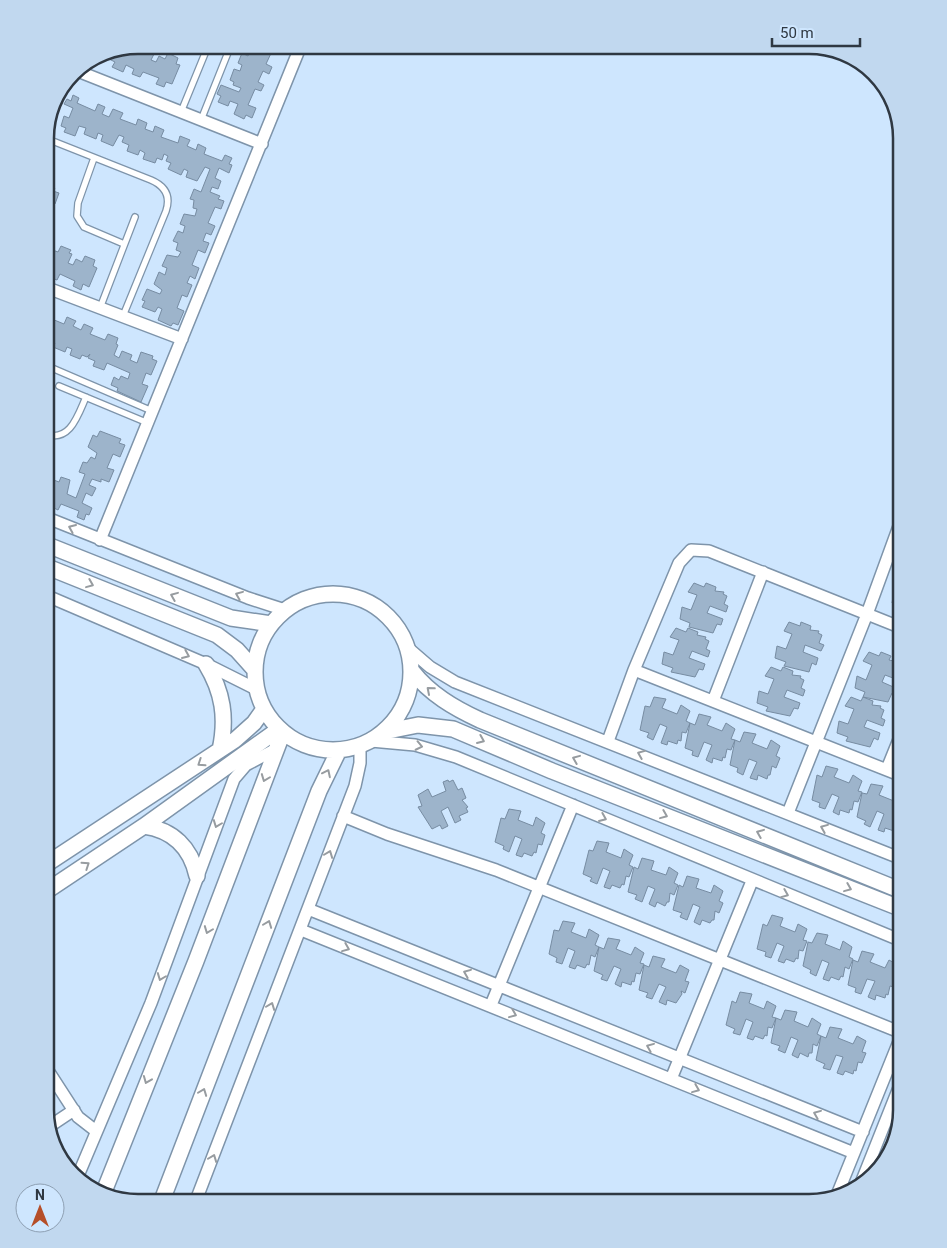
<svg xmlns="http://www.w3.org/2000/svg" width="947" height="1248" font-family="Roboto,sans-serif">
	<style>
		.building { fill: #9db4cb; stroke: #778ca2 }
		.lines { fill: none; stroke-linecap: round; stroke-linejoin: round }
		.service-casing { stroke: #7e94aa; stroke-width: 8 }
		.minor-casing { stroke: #7e94aa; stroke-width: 14 }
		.tertiary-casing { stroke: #7e94aa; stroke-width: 18 }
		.service { stroke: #fff; stroke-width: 5.5 }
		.minor { stroke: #fff; stroke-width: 11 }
		.tertiary { stroke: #fff; stroke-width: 15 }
		.oneway { stroke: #979ca0 }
		.rim { fill: none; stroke: #2f3842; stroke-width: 2.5 }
	</style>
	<rect width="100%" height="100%" fill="#cee6fe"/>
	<path class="building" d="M 143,45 L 154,47 L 152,51 L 155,52 L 151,60 L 156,62 L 159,56 L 165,59 L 168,53 L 178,58 L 176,64 L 180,65 L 172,84 L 166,82 L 164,87 L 156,84 L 159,78 L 143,72 L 140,77 L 132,74 L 134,69 L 126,65 L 123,72 L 112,67 L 115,62 L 105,57 L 134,47 L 141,50 Z
		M 257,45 L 284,45 L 281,52 L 273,49 L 266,64 L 272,67 L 269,74 L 263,71 L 258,82 L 264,85 L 261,91 L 255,89 L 248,105 L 256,108 L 252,118 L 246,115 L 244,119 L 234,114 L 238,104 L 230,101 L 228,106 L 218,102 L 221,96 L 217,94 L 221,85 L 239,92 L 241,88 L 233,85 L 234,82 L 230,80 L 234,69 L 240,71 L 242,65 L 238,63 L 242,53 L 248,56 L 251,48 L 256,50 Z
		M 73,95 L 79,98 L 77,103 L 95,111 L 98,104 L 105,107 L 102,114 L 109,117 L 113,109 L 123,113 L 120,119 L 136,125 L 138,119 L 147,123 L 145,129 L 153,132 L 155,126 L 164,130 L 161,137 L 178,143 L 180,136 L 190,140 L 187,146 L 196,150 L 198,144 L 206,148 L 204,154 L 222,161 L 225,155 L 232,158 L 229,164 L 232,165 L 229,173 L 219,168 L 215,178 L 221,181 L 218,189 L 212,187 L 210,192 L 220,196 L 218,199 L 224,201 L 221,209 L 215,207 L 208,223 L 215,226 L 211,235 L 206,233 L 203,241 L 209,243 L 205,253 L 198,250 L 192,265 L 199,268 L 195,279 L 190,276 L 187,283 L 192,285 L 187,297 L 182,295 L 177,308 L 184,311 L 178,325 L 173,323 L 171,326 L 158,320 L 162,309 L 158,307 L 155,312 L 142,307 L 145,301 L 142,300 L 147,289 L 160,294 L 162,290 L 154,284 L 159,272 L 165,275 L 167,268 L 162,266 L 167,255 L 178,257 L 181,252 L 176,250 L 178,243 L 173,241 L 178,231 L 183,233 L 185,226 L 180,224 L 184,214 L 195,216 L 197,209 L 193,208 L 194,200 L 190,199 L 194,189 L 201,192 L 210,169 L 205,167 L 197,181 L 186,177 L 188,171 L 184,169 L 181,175 L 168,169 L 171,163 L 166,161 L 168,156 L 164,154 L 162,160 L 157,158 L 155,163 L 143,159 L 145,153 L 140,150 L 138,155 L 127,151 L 129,145 L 122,142 L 124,137 L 119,135 L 113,146 L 101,141 L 103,135 L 98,133 L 96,139 L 84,134 L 86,128 L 79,126 L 75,136 L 64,132 L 66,128 L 61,126 L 64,116 L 69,118 L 73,108 L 64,104 L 67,99 L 71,101 Z
		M 45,184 L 55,188 L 53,191 L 59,193 L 55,204 L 45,204 Z
		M 45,240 L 52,243 L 50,249 L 58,252 L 61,246 L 71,250 L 69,253 L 72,254 L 68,263 L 73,265 L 76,259 L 82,262 L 85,256 L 95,260 L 93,266 L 97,268 L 89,287 L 83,284 L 81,290 L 73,286 L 75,281 L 60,274 L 57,280 L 49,277 L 51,271 L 45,269 Z
		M 45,307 L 51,310 L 47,317 L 64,324 L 67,317 L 76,321 L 73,326 L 81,330 L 84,324 L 93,328 L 90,334 L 105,340 L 108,334 L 118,338 L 116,344 L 118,345 L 114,355 L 119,358 L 122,351 L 132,355 L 130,360 L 137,363 L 141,352 L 153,356 L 152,359 L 157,361 L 151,375 L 146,373 L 142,384 L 148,386 L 141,402 L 117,391 L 118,388 L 111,385 L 114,377 L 119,380 L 121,376 L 128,379 L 130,373 L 107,363 L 104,370 L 93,366 L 95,361 L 88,358 L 90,354 L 87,357 L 82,355 L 80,359 L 70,355 L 72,349 L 67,347 L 65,352 L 53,347 L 55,343 L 47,339 L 50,334 L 46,332 L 45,334 Z
		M 100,431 L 121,439 L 119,443 L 125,445 L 120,457 L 113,454 L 107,468 L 114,470 L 109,482 L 101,479 L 101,482 L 92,479 L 89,485 L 96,488 L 92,496 L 86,493 L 82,503 L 92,508 L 89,515 L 86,514 L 84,520 L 77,517 L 79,511 L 61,504 L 58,510 L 50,506 L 52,501 L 45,498 L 45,470 L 54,473 L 51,479 L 59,482 L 61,477 L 70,480 L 67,494 L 76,498 L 85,474 L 79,472 L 83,462 L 87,463 L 91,457 L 95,459 L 97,453 L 88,447 L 93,435 L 97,437 Z
		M 694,583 L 704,587 L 706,583 L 716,587 L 715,591 L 724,592 L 723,594 L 727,596 L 724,604 L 728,606 L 726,612 L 710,606 L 707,613 L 723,619 L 721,625 L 717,624 L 713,633 L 689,627 L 690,623 L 680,619 L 682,607 L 691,610 L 697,595 L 688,592 Z
		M 894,591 L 902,594 L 902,607 L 892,603 Z
		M 789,622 L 800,626 L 801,622 L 811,626 L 810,630 L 819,631 L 818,633 L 822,635 L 819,643 L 824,645 L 821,651 L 805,645 L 803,652 L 818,658 L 816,665 L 812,663 L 809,672 L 784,666 L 786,662 L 775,658 L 777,646 L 786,649 L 792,634 L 784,631 Z
		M 676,628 L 686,632 L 688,628 L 698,632 L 697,635 L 706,637 L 705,639 L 709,641 L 706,649 L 710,651 L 708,657 L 692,651 L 689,658 L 705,664 L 703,670 L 699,669 L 695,677 L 671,672 L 673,668 L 662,664 L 664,652 L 673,655 L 679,640 L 670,637 Z
		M 869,652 L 879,656 L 881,652 L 891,656 L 889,660 L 899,662 L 898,664 L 902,665 L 899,674 L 902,675 L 901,681 L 885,675 L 882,682 L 898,689 L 896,695 L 892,693 L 888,702 L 863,697 L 865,692 L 855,688 L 857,676 L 866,680 L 872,665 L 863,661 Z
		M 771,667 L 781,671 L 783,667 L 793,671 L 792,675 L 801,676 L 800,678 L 804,680 L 801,688 L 805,690 L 803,696 L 787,690 L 784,697 L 800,703 L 798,709 L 794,708 L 790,716 L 766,711 L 768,707 L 757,703 L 759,691 L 768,694 L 774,679 L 765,676 Z
		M 654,697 L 666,699 L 662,708 L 677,714 L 681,705 L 690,711 L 686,721 L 690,723 L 686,733 L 682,732 L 681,741 L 678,740 L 677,744 L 668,741 L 667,745 L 661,743 L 667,727 L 660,724 L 653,740 L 647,737 L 649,733 L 640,730 L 645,706 L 650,707 Z
		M 851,697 L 861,701 L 863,697 L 873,701 L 872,705 L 881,706 L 880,708 L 884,710 L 881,718 L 885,720 L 883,726 L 867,720 L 864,727 L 880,733 L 878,740 L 874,738 L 870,747 L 846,741 L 848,737 L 837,733 L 839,721 L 848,724 L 854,709 L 845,706 Z
		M 699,714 L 711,717 L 707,725 L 722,731 L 726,723 L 735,729 L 731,739 L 735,740 L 731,750 L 727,749 L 725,758 L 723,757 L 722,761 L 713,758 L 712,763 L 706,760 L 712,745 L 704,742 L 698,757 L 692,755 L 693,751 L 685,748 L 690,723 L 695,725 Z
		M 744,732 L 756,734 L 752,743 L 767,749 L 771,740 L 780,746 L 776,756 L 780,758 L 776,768 L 772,766 L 770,775 L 768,775 L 767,779 L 758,775 L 757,780 L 750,778 L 757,762 L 749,759 L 743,775 L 737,772 L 738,768 L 730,765 L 735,740 L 740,742 Z
		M 826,766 L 838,769 L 834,777 L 849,783 L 853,775 L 862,781 L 858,791 L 862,792 L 858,802 L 854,801 L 852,810 L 850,809 L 849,813 L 840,810 L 839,815 L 833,812 L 839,797 L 832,794 L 825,809 L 819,807 L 820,803 L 812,800 L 817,775 L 822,777 Z
		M 448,780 L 449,782 L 453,780 L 458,790 L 462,788 L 466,798 L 462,800 L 468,807 L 466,808 L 468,812 L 459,816 L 461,820 L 455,823 L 448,807 L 441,811 L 448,826 L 442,829 L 440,825 L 432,829 L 418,807 L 422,806 L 418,795 L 428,789 L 432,797 L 446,791 L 443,782 Z
		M 871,784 L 883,786 L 879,795 L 894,801 L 898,792 L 902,794 L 902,820 L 899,819 L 897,828 L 895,827 L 894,831 L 885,828 L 884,832 L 878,830 L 884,814 L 877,811 L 870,827 L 864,824 L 866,821 L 857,817 L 862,793 L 867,794 Z
		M 509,809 L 521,811 L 518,820 L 533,826 L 536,817 L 545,823 L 541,833 L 545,835 L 542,845 L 538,844 L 536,853 L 534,852 L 532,856 L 524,853 L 522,857 L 516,855 L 522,839 L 515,836 L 509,852 L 503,849 L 504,846 L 495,842 L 501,818 L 505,819 Z
		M 597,841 L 609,843 L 606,852 L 621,858 L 624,849 L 633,855 L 629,865 L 633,867 L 629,877 L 626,876 L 624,885 L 622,884 L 620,888 L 612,885 L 610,889 L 604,887 L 610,871 L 603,868 L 597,884 L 590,881 L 592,878 L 583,874 L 589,850 L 593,851 Z
		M 642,858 L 654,861 L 651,870 L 666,875 L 669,867 L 678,873 L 674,883 L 678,885 L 674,895 L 670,893 L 669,902 L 667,902 L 665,906 L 657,902 L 655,907 L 649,904 L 655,889 L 648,886 L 642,902 L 635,899 L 637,895 L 628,892 L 634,867 L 638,869 Z
		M 687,876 L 699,879 L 696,888 L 711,893 L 714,885 L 723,891 L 719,901 L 723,903 L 719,913 L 715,911 L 714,920 L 712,920 L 710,923 L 702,920 L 700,925 L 694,922 L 700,907 L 693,904 L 687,920 L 680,917 L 682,913 L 673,910 L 679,885 L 683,887 Z
		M 772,915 L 783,918 L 780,926 L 795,932 L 798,924 L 807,929 L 803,940 L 807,941 L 803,951 L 799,950 L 798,959 L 796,958 L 794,962 L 786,959 L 784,963 L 778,961 L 784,946 L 777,943 L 771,958 L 765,956 L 766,952 L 757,949 L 763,924 L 767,926 Z
		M 563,921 L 575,923 L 571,932 L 586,938 L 589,929 L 599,935 L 595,945 L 599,947 L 595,957 L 591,955 L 589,965 L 587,964 L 585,968 L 577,965 L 575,969 L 569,967 L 575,951 L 568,948 L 562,964 L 556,962 L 557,958 L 549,954 L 554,930 L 559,931 Z
		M 817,933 L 828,935 L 825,944 L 840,950 L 843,941 L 852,947 L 849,957 L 853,959 L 849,969 L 845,967 L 843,977 L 841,976 L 839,980 L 831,977 L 829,981 L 823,979 L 829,963 L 822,960 L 816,976 L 810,973 L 811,970 L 803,966 L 808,942 L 812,943 Z
		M 608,938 L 620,940 L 616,949 L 631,955 L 635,947 L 644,953 L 640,963 L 644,964 L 640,974 L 636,973 L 634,982 L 632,981 L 631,985 L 622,982 L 621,987 L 615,984 L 621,969 L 614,966 L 607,981 L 601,979 L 603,975 L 594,971 L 599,947 L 604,949 Z
		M 862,951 L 874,954 L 870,962 L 885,968 L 889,960 L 898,965 L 894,976 L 898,977 L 894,987 L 890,986 L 888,995 L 886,994 L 885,998 L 876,995 L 875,1000 L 868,997 L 875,981 L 867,979 L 861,994 L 855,992 L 856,988 L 848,985 L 853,960 L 858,962 Z
		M 653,956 L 665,959 L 661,967 L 676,973 L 680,965 L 689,970 L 685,981 L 689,982 L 685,993 L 681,991 L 682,994 L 676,1003 L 667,1000 L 666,1005 L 659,1002 L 666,987 L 659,984 L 652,999 L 646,997 L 648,993 L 639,990 L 644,965 L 649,967 Z
		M 740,992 L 752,994 L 749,1003 L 764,1009 L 767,1001 L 776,1006 L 772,1017 L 776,1018 L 772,1028 L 768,1027 L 767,1036 L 765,1035 L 763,1039 L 755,1036 L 753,1040 L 747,1038 L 753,1022 L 746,1019 L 740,1035 L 733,1033 L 735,1029 L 726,1025 L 732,1001 L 736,1003 Z
		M 785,1010 L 797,1012 L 794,1021 L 808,1027 L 812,1018 L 821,1024 L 817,1034 L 821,1036 L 817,1046 L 813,1044 L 812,1053 L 809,1053 L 808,1057 L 800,1053 L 798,1058 L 792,1055 L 798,1040 L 791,1037 L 785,1053 L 778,1050 L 780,1046 L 771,1043 L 776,1018 L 781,1020 Z
		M 830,1027 L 842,1029 L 838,1038 L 853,1044 L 857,1036 L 866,1041 L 862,1052 L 866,1053 L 862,1063 L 858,1062 L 856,1071 L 854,1070 L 853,1074 L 845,1071 L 843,1075 L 837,1073 L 843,1057 L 836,1055 L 830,1070 L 823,1068 L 825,1064 L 816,1060 L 821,1036 L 826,1038 Z"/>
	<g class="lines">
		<g class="service-casing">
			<path id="service" d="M 181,112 L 206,51 L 206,45
				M 201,120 L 231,45
				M 45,138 L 151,180 C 165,186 171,196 166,211 L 123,316
				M 94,158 L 78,203 L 77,216 L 84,227 L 124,244
				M 100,308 L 135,217
				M 45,365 L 152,411
				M 59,386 L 148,423
				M 45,434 C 70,443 78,415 86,397"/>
		</g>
		<g class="minor-casing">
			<path id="minor" d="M 75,70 L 262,144
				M 45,287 L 182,339
				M 45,517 L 248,598 L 285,610
				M 100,540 L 301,45
				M 45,595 L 206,664 L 256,689
				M 408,648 L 430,667 L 455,682 L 902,859
				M 634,670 L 902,776
				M 713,701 L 763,572
				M 371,741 L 415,745 L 456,757 L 902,941
				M 608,741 L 634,670 L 679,563 L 691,550 L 709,551 L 902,628
				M 887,769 L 902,732
				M 788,813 L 867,614 L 902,518
				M 343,816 L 387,834 L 496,870 L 902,1033
				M 308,909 L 863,1132
				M 301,930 L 854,1153
				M 491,1005 L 573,805
				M 45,1066 L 78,1117 L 96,1131
				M 671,1079 L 752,881
				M 50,1126 L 74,1110
				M 77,1178 L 151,1003 L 234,779 L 246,765 L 276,749
				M 859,1188 L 902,1080
				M 837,1195 L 902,1034
				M 195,1203 L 355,786 L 360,763 L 360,746"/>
		</g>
		<g class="tertiary-casing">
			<path id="tertiary" d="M 45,544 L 231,618 L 271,624
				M 45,566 L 217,635 L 237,650 L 254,669
				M255 672a78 78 0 1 1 156 0a78 78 0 1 1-156 0Z
				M 206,664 C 223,692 227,718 220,750
				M 412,671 C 430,694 454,708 480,720 L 902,891
				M 383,732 L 418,725 L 453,729 L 552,771 L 902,909
				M 144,826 C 173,830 191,848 197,876
				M 45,865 L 235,740 L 254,723 L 264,709
				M 45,892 L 144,826 L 279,729
				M 103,1194 L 196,961 L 283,732
				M 161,1203 L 319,791 L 339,750"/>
		</g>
		<use href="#service" class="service"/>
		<use href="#minor" class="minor"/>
		<use href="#tertiary" class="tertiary"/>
	</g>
	<defs><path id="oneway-chevron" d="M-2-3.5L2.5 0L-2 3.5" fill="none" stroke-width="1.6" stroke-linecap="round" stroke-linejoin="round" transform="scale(1.25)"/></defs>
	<g class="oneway">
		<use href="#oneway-chevron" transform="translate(72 528) rotate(-157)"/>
		<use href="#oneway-chevron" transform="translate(90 584) rotate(22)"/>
		<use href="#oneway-chevron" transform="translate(239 595) rotate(-158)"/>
		<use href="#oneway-chevron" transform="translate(174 596) rotate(-158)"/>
		<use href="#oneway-chevron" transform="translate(186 655) rotate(23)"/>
		<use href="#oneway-chevron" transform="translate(430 690) rotate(-139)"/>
		<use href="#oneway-chevron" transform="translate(481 740) rotate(23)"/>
		<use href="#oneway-chevron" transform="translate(419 746) rotate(12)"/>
		<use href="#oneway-chevron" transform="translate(641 754) rotate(-158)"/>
		<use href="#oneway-chevron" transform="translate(576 759) rotate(-158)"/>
		<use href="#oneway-chevron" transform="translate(201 763) rotate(146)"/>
		<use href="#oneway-chevron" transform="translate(327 773) rotate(-64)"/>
		<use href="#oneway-chevron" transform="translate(265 778) rotate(111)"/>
		<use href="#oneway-chevron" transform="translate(664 815) rotate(22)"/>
		<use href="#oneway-chevron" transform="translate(603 818) rotate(23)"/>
		<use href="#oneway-chevron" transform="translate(217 824) rotate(111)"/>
		<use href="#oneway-chevron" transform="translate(824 828) rotate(-158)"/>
		<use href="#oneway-chevron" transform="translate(760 833) rotate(-158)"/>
		<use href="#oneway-chevron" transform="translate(329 854) rotate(-69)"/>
		<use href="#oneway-chevron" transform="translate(86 865) rotate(-34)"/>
		<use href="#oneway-chevron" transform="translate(848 888) rotate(22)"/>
		<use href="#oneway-chevron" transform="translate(785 894) rotate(22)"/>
		<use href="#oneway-chevron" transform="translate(268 924) rotate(-69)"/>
		<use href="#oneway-chevron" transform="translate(208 930) rotate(111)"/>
		<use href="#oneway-chevron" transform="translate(346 948) rotate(22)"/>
		<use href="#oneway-chevron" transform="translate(467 973) rotate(-158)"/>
		<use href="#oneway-chevron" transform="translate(161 977) rotate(111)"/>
		<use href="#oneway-chevron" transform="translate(271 1006) rotate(-69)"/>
		<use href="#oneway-chevron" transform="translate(513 1014) rotate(22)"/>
		<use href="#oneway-chevron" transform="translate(650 1047) rotate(-158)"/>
		<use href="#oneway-chevron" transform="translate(147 1080) rotate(112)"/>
		<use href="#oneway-chevron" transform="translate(696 1089) rotate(22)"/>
		<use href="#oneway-chevron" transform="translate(203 1092) rotate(-69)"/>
		<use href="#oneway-chevron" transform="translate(817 1114) rotate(-158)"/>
		<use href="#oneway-chevron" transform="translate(213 1158) rotate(-69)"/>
	</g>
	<path d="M0 0H947V1248H0ZM138 54H809A84 84 0 0 1 893 138V1110A84 84 0 0 1 809 1194H138A84 84 0 0 1 54 1110V138A84 84 0 0 1 138 54Z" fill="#c1d8ef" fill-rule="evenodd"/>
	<path class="rim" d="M138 54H809A84 84 0 0 1 893 138V1110A84 84 0 0 1 809 1194H138A84 84 0 0 1 54 1110V138A84 84 0 0 1 138 54Z"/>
	<g transform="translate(40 1208)"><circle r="24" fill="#cee6fe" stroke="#8ea0b3"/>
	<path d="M0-4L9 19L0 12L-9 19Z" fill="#b54e29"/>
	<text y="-8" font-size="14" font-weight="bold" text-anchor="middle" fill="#2f3842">N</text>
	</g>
	<path d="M772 38v8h88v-8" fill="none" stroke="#2f3842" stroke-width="2.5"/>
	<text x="780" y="38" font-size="15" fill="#2f3842" stroke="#cee6fe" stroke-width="4" paint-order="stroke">50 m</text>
</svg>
